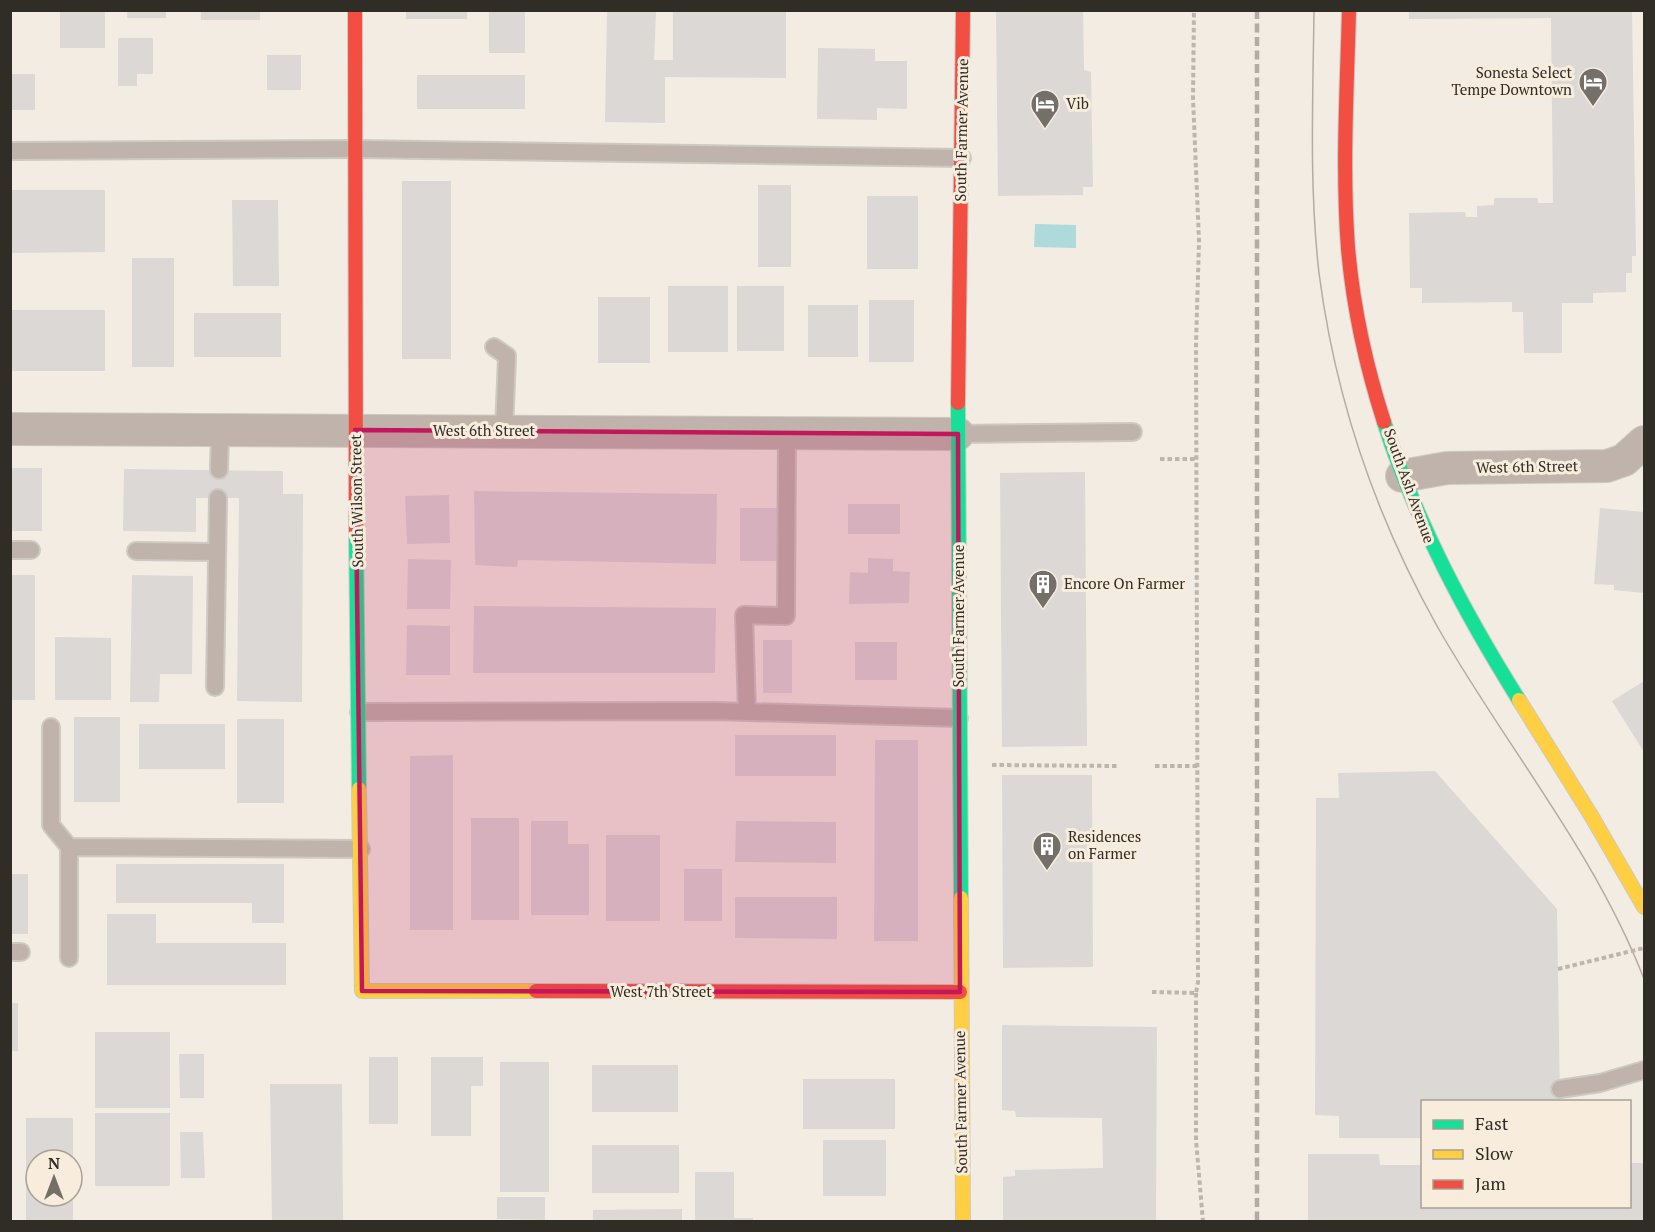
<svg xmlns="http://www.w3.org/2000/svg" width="1655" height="1232" font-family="'PT Serif',serif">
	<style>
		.water { fill: #afdadb }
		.building { fill: #dbd8d6 }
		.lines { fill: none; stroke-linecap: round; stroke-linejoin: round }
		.lane-casing { stroke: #cdc9c3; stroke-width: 20 }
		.street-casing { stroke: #cdc9c3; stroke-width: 34 }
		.fast-casing { stroke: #cdc9c3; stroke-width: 16 }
		.slow-casing { stroke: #cdc9c3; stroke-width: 16 }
		.jam-casing { stroke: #cdc9c3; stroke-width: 16 }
		.path { stroke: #bdb5ae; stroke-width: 4; stroke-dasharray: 4.5 3; stroke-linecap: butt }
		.lane { stroke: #c0b3ac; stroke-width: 16 }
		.street { stroke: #c0b3ac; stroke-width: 32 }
		.fast { stroke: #16e098; stroke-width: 14 }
		.slow { stroke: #ffcf43; stroke-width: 14 }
		.jam { stroke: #f24e42; stroke-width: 14 }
		.tram { stroke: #b5aba5; stroke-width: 1.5 }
		.rail { stroke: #b5aba5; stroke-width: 4.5; stroke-dasharray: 9 4.5; stroke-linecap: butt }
		.path-bridge { stroke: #bdb5ae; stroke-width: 4; stroke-dasharray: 4.5 3; stroke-linecap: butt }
		.marked { fill: #c2185b; fill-opacity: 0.2; stroke: #c2185b; stroke-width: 4.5; stroke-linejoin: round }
		.labels { text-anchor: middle; stroke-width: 6; stroke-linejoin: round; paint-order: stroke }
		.poi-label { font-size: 15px; fill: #302c26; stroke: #f8eddd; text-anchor: start }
		.street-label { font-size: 15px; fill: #302c26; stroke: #f8eddd }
	</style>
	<rect width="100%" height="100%" fill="#f2ece3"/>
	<path class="water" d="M 1035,224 L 1076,225 L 1076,248 L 1034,247 Z"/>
	<path class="building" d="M 60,10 L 105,10 L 105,48 L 60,48 Z
		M 127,10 L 166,10 L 166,18 L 127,18 Z
		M 201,10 L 260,10 L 260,20 L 201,20 Z
		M 406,10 L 467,10 L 467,19 L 406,19 Z
		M 489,10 L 525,10 L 525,53 L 489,53 Z
		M 673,10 L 786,10 L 786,78 L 665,77 L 665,123 L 605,122 L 607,12 L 656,12 L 654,60 L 673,60 Z
		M 996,10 L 1083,10 L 1084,70 L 1091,72 L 1093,187 L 1083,187 L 1083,195 L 998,196 Z
		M 1409,10 L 1632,10 L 1636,256 L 1632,256 L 1632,273 L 1626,273 L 1626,292 L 1593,293 L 1593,303 L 1562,303 L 1562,353 L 1524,353 L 1523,312 L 1512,312 L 1512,302 L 1422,303 L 1422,288 L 1410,288 L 1409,213 L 1465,212 L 1466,217 L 1477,217 L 1477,206 L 1494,205 L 1494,198 L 1538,198 L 1538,203 L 1553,203 L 1551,18 L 1409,19 Z
		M 118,38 L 153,38 L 153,74 L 137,74 L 137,86 L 118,86 Z
		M 818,48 L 875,49 L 875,61 L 907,61 L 907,109 L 877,108 L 877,120 L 817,119 Z
		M 267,55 L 301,55 L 301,90 L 267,90 Z
		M 10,74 L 35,74 L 35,110 L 10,110 Z
		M 417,75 L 525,75 L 525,109 L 417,109 Z
		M 402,181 L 451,181 L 451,359 L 402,359 Z
		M 758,185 L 791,185 L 791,267 L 758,267 Z
		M 10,190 L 105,190 L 105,252 L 10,253 Z
		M 867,196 L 918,196 L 918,269 L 867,269 Z
		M 232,200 L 278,200 L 279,286 L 233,286 Z
		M 132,258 L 174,258 L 174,367 L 132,367 Z
		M 668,286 L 728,286 L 728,352 L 668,352 Z
		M 737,286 L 784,286 L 784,351 L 737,351 Z
		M 598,297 L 650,297 L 650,363 L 598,363 Z
		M 869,300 L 914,300 L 914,362 L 869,362 Z
		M 808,305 L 858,305 L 858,357 L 808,357 Z
		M 10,310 L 105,310 L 105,371 L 10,371 Z
		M 194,313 L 281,313 L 281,357 L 194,357 Z
		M 10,468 L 42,468 L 42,531 L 10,531 Z
		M 124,469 L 283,471 L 283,494 L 303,494 L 302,702 L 237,701 L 239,498 L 196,498 L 196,532 L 123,531 Z
		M 1085,472 L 1087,746 L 1002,747 L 1000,473 Z
		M 474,491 L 717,494 L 716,564 L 518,560 L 517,567 L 475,565 Z
		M 449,495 L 450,543 L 407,544 L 405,496 Z
		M 848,504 L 900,504 L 900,534 L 848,534 Z
		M 740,508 L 777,508 L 777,561 L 740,561 Z
		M 1600,508 L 1644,512 L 1644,593 L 1614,590 L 1614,585 L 1594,584 Z
		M 868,558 L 893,559 L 893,571 L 910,572 L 909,603 L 849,604 L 850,572 L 868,573 Z
		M 408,559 L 451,560 L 450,609 L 407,609 Z
		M 10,575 L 35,575 L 35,700 L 10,700 Z
		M 132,575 L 193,576 L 192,674 L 160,674 L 159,702 L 130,702 Z
		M 474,606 L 716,608 L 715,673 L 473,673 Z
		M 407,625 L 450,626 L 450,675 L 406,675 Z
		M 55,637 L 111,638 L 111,700 L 55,700 Z
		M 763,640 L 792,640 L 792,693 L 763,693 Z
		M 855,642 L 897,642 L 897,680 L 855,680 Z
		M 1644,681 L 1644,752 L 1612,701 Z
		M 74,717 L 120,717 L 120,802 L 74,802 Z
		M 237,719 L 284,719 L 284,803 L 237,803 Z
		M 139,724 L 225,724 L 225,769 L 139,769 Z
		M 735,735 L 836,735 L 836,776 L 735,776 Z
		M 875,740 L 918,740 L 918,941 L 874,941 Z
		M 453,755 L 453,930 L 410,930 L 410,756 Z
		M 1435,771 L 1557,909 L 1560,1102 L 1422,1102 L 1422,1138 L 1339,1138 L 1339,1116 L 1315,1115 L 1316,798 L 1339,798 L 1338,773 Z
		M 1002,775 L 1092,775 L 1093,967 L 1003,968 Z
		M 471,818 L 519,818 L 519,920 L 471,920 Z
		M 531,821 L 568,821 L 568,844 L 589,844 L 589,915 L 531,915 Z
		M 736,821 L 836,822 L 836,863 L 735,862 Z
		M 606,835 L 660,835 L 660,921 L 606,921 Z
		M 116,864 L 284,864 L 284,923 L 252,923 L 252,903 L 116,903 Z
		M 684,869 L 722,869 L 722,921 L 684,921 Z
		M 10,874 L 28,874 L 28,934 L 10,934 Z
		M 735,897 L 837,897 L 837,939 L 735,938 Z
		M 107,914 L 156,914 L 156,943 L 286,943 L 286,985 L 107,985 Z
		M 10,1003 L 18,1003 L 18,1051 L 10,1051 Z
		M 1002,1025 L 1157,1027 L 1156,1222 L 1003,1222 L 1003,1177 L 1015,1176 L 1015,1170 L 1103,1168 L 1102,1118 L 1016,1117 L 1015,1111 L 1002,1110 Z
		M 95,1032 L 170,1032 L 170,1108 L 95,1108 Z
		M 179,1054 L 204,1054 L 204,1098 L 180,1098 Z
		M 369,1057 L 398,1057 L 398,1124 L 369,1124 Z
		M 431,1057 L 483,1057 L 483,1086 L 471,1086 L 471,1136 L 431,1136 Z
		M 500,1062 L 549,1062 L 549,1192 L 500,1192 Z
		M 592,1065 L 678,1065 L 678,1112 L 592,1112 Z
		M 803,1079 L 895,1079 L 895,1129 L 803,1129 Z
		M 270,1084 L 342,1084 L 343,1222 L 272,1222 Z
		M 95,1113 L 170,1113 L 170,1186 L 95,1186 Z
		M 26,1118 L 73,1118 L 73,1160 L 36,1160 L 36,1196 L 73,1196 L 73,1222 L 26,1222 Z
		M 180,1132 L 203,1132 L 205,1178 L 181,1178 Z
		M 823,1140 L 886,1140 L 886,1196 L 823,1196 Z
		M 592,1145 L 679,1145 L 679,1193 L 592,1193 Z
		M 1308,1154 L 1379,1154 L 1380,1165 L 1422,1165 L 1422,1206 L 1630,1206 L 1630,1163 L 1644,1163 L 1644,1222 L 1308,1222 Z
		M 695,1172 L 734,1172 L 734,1218 L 753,1218 L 753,1222 L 695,1222 Z
		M 497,1197 L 545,1197 L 545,1220 L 497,1219 Z
		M 682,1209 L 682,1222 L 593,1222 L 593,1210 Z"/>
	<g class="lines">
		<g class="lane-casing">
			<path id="lane" d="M 10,151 L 356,149 L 962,158
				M 494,347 L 507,356 L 504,431
				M 958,434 L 1133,432
				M 219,470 L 220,430
				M 10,550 L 31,550
				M 136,551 L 217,552
				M 215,687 L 218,498
				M 359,712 L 715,711 L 959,718
				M 747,712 L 744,615 L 786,616 L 787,433
				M 51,727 L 51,825 L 69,847 L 69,958
				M 69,847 L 361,849
				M 10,952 L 21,952
				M 1560,1089 L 1600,1083 L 1644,1070"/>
		</g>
		<g class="street-casing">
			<path id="street" d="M 10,429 L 958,434
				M 1402,476 L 1447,468 L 1607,466 L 1624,460 L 1644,442"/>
		</g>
		<g class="fast-casing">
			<path id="fast" d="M 958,403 L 961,898
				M 1384,422 C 1416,522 1464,612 1519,700
				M 356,534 L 359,789"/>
		</g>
		<g class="slow-casing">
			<path id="slow" d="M 1519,700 L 1592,817 L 1644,907
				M 359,789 L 362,991 L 536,991
				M 961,898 L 963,1222"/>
		</g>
		<g class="jam-casing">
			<path id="jam" d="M 355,10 L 356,534
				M 1349,10 C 1347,89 1342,168 1348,248 C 1353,306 1366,366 1384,422
				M 958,403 L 963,10
				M 536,991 L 960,992"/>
		</g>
		<path class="path" d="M 1160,459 L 1197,459
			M 992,765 L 1118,766
			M 1155,766 L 1198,766
			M 1152,992 L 1196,993 L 1198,982 L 1196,345 L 1199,241 L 1193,98 L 1194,10
			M 1196,993 L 1196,1140 L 1203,1222"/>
		<use href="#lane" class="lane"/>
		<use href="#street" class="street"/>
		<use href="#fast" class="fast"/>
		<use href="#slow" class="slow"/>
		<use href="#jam" class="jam"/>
		<path class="tram" d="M 1314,10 C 1313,97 1309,187 1319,273 C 1335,397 1376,517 1437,626 C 1504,744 1595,852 1644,979"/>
		<path class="rail" d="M 1257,10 L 1257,1222"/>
		<path class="path-bridge" d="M 1558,969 L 1644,948"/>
	</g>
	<path class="marked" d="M 355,430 L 958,434 L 960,992 L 362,991 Z"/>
	<defs>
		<g id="hotel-pin" transform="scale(1.5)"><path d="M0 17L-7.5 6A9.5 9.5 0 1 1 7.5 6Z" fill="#746f68" stroke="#f8eddd"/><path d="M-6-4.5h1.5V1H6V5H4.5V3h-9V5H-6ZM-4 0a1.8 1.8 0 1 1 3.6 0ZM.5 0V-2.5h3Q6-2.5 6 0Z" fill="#fff"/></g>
		<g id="building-pin" transform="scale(1.5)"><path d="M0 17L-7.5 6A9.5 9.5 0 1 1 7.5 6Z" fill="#746f68" stroke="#f8eddd"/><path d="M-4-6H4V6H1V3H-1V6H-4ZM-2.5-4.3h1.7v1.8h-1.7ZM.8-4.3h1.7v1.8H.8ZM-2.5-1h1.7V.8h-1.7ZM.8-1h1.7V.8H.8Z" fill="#fff"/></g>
	</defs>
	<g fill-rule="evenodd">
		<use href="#hotel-pin" x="1593" y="82"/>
		<use href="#hotel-pin" x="1045" y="104"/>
		<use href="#building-pin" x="1043" y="584"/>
		<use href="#building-pin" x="1047" y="846"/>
	</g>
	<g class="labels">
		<g class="poi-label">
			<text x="1572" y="78" text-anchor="end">Sonesta Select<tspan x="1572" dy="17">Tempe Downtown</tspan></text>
			<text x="1066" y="109">Vib</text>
			<text x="1064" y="589">Encore On Farmer</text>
			<text x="1068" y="842">Residences<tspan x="1068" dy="17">on Farmer</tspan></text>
		</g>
		<g class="street-label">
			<text transform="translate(962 130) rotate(-89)" y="5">South Farmer Avenue</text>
			<text x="484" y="436">West 6th Street</text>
			<text transform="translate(1527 467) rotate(-1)" y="5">West 6th Street</text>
			<text transform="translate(1409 486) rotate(70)" y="5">South Ash Avenue</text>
			<text transform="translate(357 501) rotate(-91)" y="5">South Wilson Street</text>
			<text transform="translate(959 616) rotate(-90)" y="5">South Farmer Avenue</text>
			<text x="661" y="997">West 7th Street</text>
			<text transform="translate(961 1102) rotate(-91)" y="5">South Farmer Avenue</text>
		</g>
	</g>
	<rect width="1655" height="1232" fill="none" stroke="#302c26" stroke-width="24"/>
	<rect x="1421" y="1100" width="210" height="108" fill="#f8eddd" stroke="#a8a094" stroke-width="1.5"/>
	<rect x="1433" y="1120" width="30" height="9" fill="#16e098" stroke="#a8a094" stroke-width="1.5"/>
	<text x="1475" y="1130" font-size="18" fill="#302c26">Fast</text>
	<rect x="1433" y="1150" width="30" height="9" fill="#ffcf43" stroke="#a8a094" stroke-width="1.5"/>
	<text x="1475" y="1160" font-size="18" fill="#302c26">Slow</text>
	<rect x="1433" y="1180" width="30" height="9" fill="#f24e42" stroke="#a8a094" stroke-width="1.5"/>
	<text x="1475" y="1190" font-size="18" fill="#302c26">Jam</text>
	<g transform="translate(54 1178)"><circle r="28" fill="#f8eddd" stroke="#a8a094" stroke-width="1.5"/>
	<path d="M0-4.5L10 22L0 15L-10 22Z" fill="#746f68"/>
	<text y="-9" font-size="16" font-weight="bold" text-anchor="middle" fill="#302c26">N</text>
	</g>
</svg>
